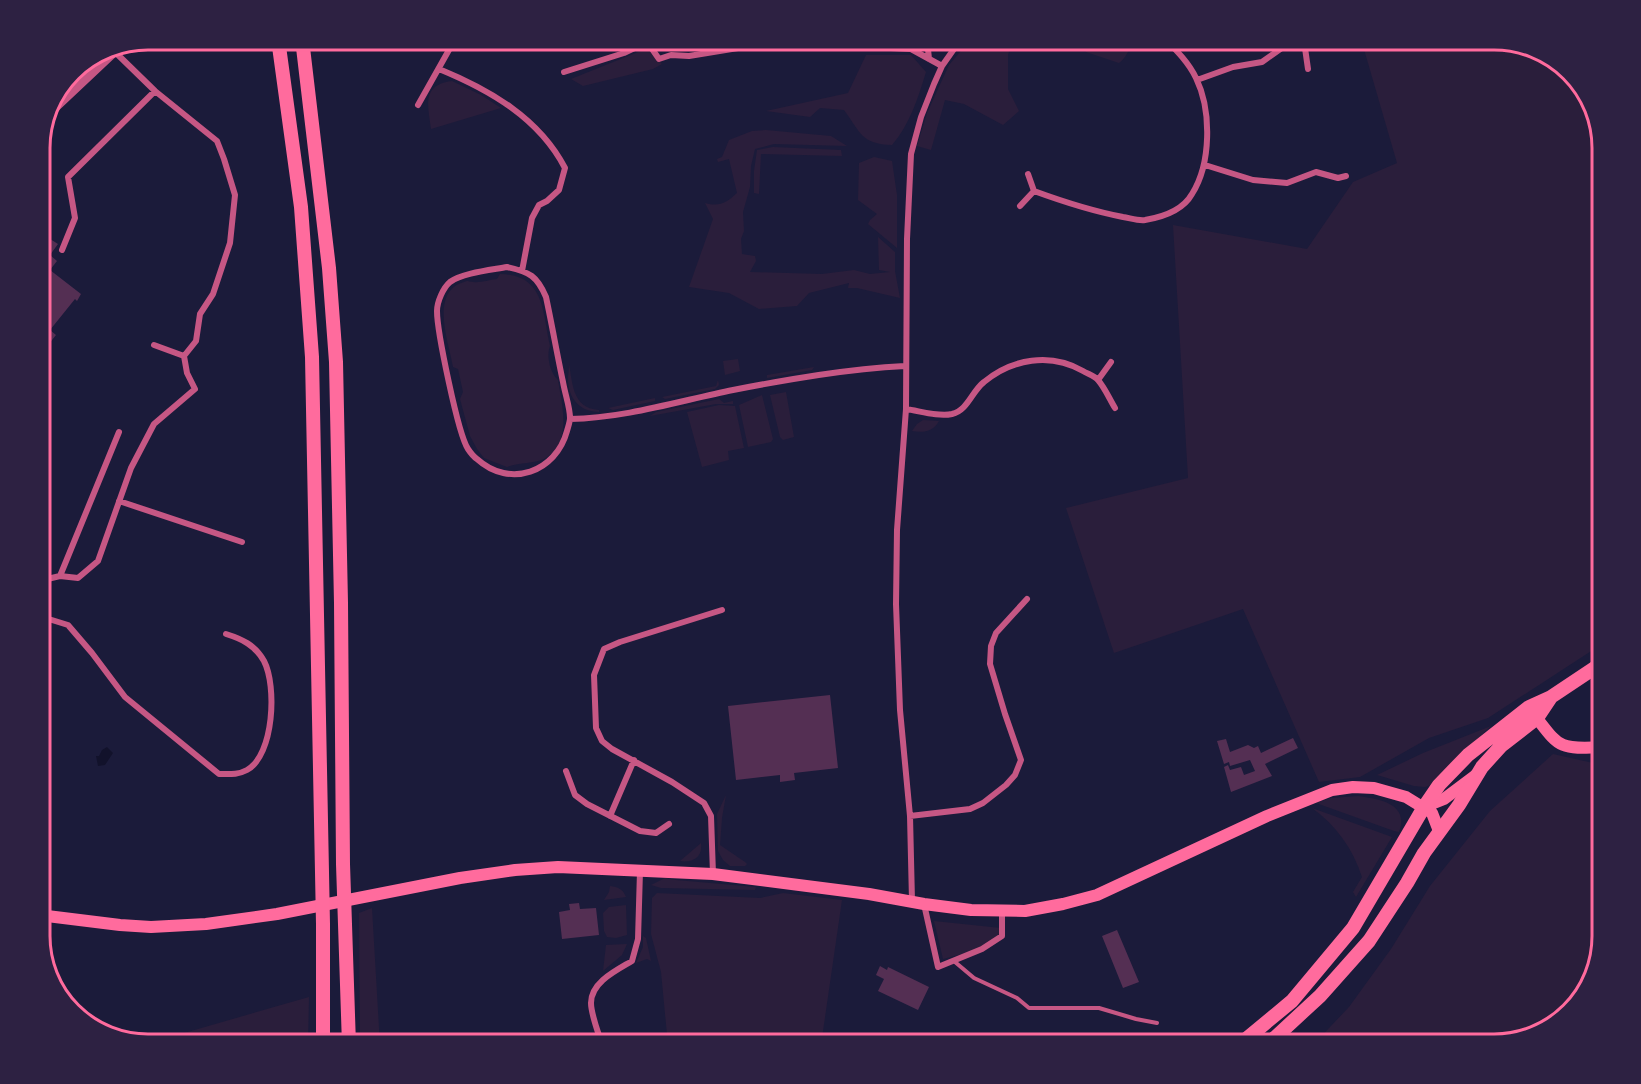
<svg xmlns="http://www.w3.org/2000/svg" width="1641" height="1084" font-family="Karla,sans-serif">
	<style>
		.green { fill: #2a1e3b }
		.water { fill: #12122b }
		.building { fill: #542f53 }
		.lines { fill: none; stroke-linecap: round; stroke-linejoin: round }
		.service { stroke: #c65784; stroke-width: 4 }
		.minor { stroke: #c65784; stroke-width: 6 }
		.tertiary { stroke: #c65784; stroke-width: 10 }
		.secondary { stroke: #ff6b9d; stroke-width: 12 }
		.primary { stroke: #ff6b9d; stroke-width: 14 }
		.trunk { stroke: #ff6b9d; stroke-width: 14 }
		.rim { fill: none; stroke: #ff6b9d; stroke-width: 3 }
	</style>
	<rect width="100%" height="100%" fill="#1b1b3a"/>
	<path class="green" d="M 971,39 L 1013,39 L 1008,55 L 1008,89 L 1019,111 L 1003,125 L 964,104 L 945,100 L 931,150 L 917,146 L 927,113 L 949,65 Z
		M 1078,39 L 1142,39 C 1127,47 1128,57 1119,63 L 1086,52 Z
		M 1361,39 L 1493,39 L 1553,57 L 1588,94 L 1602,148 L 1602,644 L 1488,718 L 1429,738 L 1360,777 L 1319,782 L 1243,609 L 1114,653 L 1066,508 L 1188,478 L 1173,225 L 1307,249 L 1353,182 L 1397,163 Z
		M 114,46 L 64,91 L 61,93 L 71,71 L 107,47 Z
		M 648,48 L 662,64 L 653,69 L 583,86 L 571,79 Z
		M 866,55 L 911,55 L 926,72 C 918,98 910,124 892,145 C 861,144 861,133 844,110 L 820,108 L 810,117 L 766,111 L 848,93 Z
		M 452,81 L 481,95 L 501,108 L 431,129 C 428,106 421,85 452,81 Z
		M 766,130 L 831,136 L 847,146 L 774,144 L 755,149 L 751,166 L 750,187 L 743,212 L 744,231 L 741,239 L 742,254 L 755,256 L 756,261 L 750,272 L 822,274 L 854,270 L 870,274 L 890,272 L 879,270 L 878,237 L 895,252 L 895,271 L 900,298 L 857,288 L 848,288 L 849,283 L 809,293 L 797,306 L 759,309 L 729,293 L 689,287 L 713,219 L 705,203 C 720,207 726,203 737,193 L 729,159 L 718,162 L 717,159 L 722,157 L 729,140 L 752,131 Z
		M 773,147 L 841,150 L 842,156 L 761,154 L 759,194 L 754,193 L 754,171 L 757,150 Z
		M 874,157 L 892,161 L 897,195 L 897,248 L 868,224 L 870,220 L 877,214 L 858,200 L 859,163 Z
		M 500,274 C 545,275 542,311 550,346 C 546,356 550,373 558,380 C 562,405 573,443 544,459 C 534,464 519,462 507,467 L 484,458 L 477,449 L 470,436 L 460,399 L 463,392 L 458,369 L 453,367 C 449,343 429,292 464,282 C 470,280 467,282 473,282 C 480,283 489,280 497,279 Z
		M 568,359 C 573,382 571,408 599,410 L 599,412 C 580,412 568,398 568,379 C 568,372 570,367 568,359 Z
		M 738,359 L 740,371 L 725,375 L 723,361 Z
		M 814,367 L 812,370 L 767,378 L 767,375 Z
		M 718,380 L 719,385 L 715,389 L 665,399 L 662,397 L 716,386 Z
		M 786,392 L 794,437 L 783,440 L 780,437 L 770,395 Z
		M 762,395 L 773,439 L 771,442 L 748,447 L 739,405 Z
		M 655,398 L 655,401 L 613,410 L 608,408 Z
		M 719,399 L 724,403 L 733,401 L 733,404 L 716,404 L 650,416 L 656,412 Z
		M 719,405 L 735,406 L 744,448 L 728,451 L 729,460 L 702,467 L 687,412 Z
		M 923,420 L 939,421 C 933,432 923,433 912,431 L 917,424 Z
		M 1491,726 L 1466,750 L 1434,784 L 1425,787 L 1414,786 L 1377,775 L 1423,753 Z
		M 1553,754 L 1602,765 L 1602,936 L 1584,996 L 1547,1031 L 1493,1045 L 1313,1045 L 1349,1007 L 1391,949 L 1430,886 L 1490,811 Z
		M 726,795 L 722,818 L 720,845 L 745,862 L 747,864 L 745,866 L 730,866 L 723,860 L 718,851 L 717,814 Z
		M 1358,796 C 1378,799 1410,803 1399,832 L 1394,831 L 1316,803 L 1331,798 Z
		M 1312,808 L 1392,837 L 1356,897 L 1353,892 L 1362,877 C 1353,849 1336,825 1312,808 Z
		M 701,843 C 703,857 693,863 680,861 Z
		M 665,878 L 676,880 L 756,887 L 755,890 L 661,888 L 651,885 Z
		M 610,886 C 618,887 623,889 626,897 L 604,900 L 609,892 Z
		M 657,893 L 760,898 L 783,893 L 842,900 L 821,1045 L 668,1045 L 661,972 L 651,934 L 652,898 Z
		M 626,905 L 627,935 L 616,938 L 607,937 L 604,931 L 603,913 L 609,907 Z
		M 372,908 L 380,1045 L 360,1045 L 359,913 Z
		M 934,921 L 1001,928 L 1001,937 L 982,949 L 943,959 Z
		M 643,936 L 646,938 L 651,961 L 647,959 L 636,963 L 643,947 Z
		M 627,944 L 622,955 L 603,971 L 606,945 Z
		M 309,997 L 308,1045 L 146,1044 Z"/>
	<path class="water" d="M 107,747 L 113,753 L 105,765 L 98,766 L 96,756 L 99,756 L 102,750 Z"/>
	<path class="building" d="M 42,185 L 51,200 L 45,204 L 49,212 L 39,217 L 39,187 Z
		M 39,218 L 43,225 L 51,232 L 47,237 L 58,244 L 50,255 L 57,261 L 50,270 L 81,294 L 77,301 L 75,299 L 50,330 L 56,335 L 45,349 L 39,345 Z
		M 830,695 L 838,768 L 794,773 L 795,780 L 780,782 L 780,775 L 736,780 L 728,706 Z
		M 1293,738 L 1298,748 L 1265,764 L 1272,776 L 1231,792 L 1224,767 L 1228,765 L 1230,770 L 1241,767 L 1244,775 L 1255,771 L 1250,760 L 1230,766 L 1229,762 L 1224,764 L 1217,741 L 1226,739 L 1230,752 L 1248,745 L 1254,748 L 1258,746 L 1261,753 Z
		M 579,903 L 580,909 L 596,908 L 599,935 L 562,939 L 559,912 L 570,910 L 569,904 Z
		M 1117,930 L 1139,982 L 1123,988 L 1102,936 Z
		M 880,966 L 887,970 L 888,967 L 929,987 L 918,1010 L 878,991 L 884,979 L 876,975 Z"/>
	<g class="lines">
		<path class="service" d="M 955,962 L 974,978 L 1017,998 L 1029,1008 L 1099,1008 L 1136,1019 L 1157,1023"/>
		<path class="minor" d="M 927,39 L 929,59
			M 115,52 L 155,91 L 217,141 L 224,159 L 235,195 L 230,243 L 213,294 L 200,314 L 196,341 L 184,356 L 154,345
			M 439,69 C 490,90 539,118 565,168 L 559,190 L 547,201 L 539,205 L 532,218 L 522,271
			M 564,72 L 624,53 L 645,43 L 650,46 L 659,59 L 671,55 L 689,56 L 744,47 L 790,43 L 911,49 L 942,66
			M 1197,80 L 1233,67 L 1262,62 L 1293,40 L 1304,41 L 1308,69
			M 418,105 L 454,41
			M 1205,165 L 1253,180 L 1287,183 L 1316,172 L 1338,178 L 1346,176
			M 1034,191 C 1064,202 1092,211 1123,217 C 1130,218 1138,221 1145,220 C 1163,217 1183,210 1192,194 C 1211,164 1212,111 1196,78 C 1189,63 1177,51 1165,39
			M 1020,206 L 1034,191 L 1028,174
			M 62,250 L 75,218 L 68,177 L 155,91
			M 507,267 C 530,272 537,276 546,297 C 552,325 557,354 563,382 C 565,394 570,407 570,418 C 570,422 568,427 567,431 C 556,472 510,489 477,459 C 474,457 470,452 468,449 C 458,434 437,331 437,311 C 437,302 443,288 450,282 C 462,273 491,270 507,267 Z
			M 1098,380 L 1111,362
			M 906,409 C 920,411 938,417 952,414 C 968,410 972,391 984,382 C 1012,359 1050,352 1083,371 C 1088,374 1095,376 1098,380 C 1105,388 1110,400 1115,408
			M 570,419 C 625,418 679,401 733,390 C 790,379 847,369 905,366
			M 119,501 L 242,542
			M 60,576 L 119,432
			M 39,581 L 60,576 L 78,578 L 98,561 L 131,468 L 154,424 L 195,389 L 187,373 L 184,356
			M 39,616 L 68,625 L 92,653 L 125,697 L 219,774 C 229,774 238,775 247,770 C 274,755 277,686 264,661 C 255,645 242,639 226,634
			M 566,771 L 575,795 L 587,804 L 640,831 L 656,833 L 669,824
			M 610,816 L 634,760
			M 910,816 L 970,809 L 983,803 L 1006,785 L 1015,775 L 1021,760 L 1005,714 L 990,664 L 991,646 L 996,633 L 1027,599
			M 713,874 L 711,816 L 704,803 L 672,782 L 612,749 L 602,741 L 596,728 L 594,675 L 604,649 L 620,642 L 722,610
			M 912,901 L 910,816 L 900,710 L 896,604 L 897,530 L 906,409 L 907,239 L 911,154 L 921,117 L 934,84 L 942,66 L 961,39
			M 924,904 L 938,967 L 982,949 L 1002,936 L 1002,912
			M 602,1045 C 599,1034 591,1015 591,1003 C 591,982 617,970 632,961 L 638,939 L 640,871"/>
		<path class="tertiary" d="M 54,108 L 122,44"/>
		<path class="secondary" d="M 1532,712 C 1559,746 1556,750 1602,747
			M 1424,807 L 1444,799 L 1476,775
			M 39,915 L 120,925 L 151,927 L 206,924 L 277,914 L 460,878 L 515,870 L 558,867 L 713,874 L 869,894 L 924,904 L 971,910 L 1025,911 L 1063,904 L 1097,895 L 1267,816 L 1332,790 L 1353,787 L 1374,788 L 1406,797 L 1432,813 L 1439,831"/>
		<path class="primary" d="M 1239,1045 L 1292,1001 L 1353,928 L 1424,807 L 1439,785 L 1468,755 L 1529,707 L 1551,697 L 1602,663
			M 1267,1045 L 1320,996 L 1369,941 L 1407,883 L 1424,853 L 1459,805 L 1482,767 L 1501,746 L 1537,718 L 1551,697"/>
		<path class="trunk" d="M 278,39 L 301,207 L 312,357 L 323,924 L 323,1045
			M 302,39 L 329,268 L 336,362 L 341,603 L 343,864 L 349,1045"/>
	</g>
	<path d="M0 0H1641V1084H0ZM148 50H1494A98 98 0 0 1 1592 148V936A98 98 0 0 1 1494 1034H148A98 98 0 0 1 50 936V148A98 98 0 0 1 148 50Z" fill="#2d2142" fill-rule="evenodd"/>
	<path class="rim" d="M148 50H1494A98 98 0 0 1 1592 148V936A98 98 0 0 1 1494 1034H148A98 98 0 0 1 50 936V148A98 98 0 0 1 148 50Z"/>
</svg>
